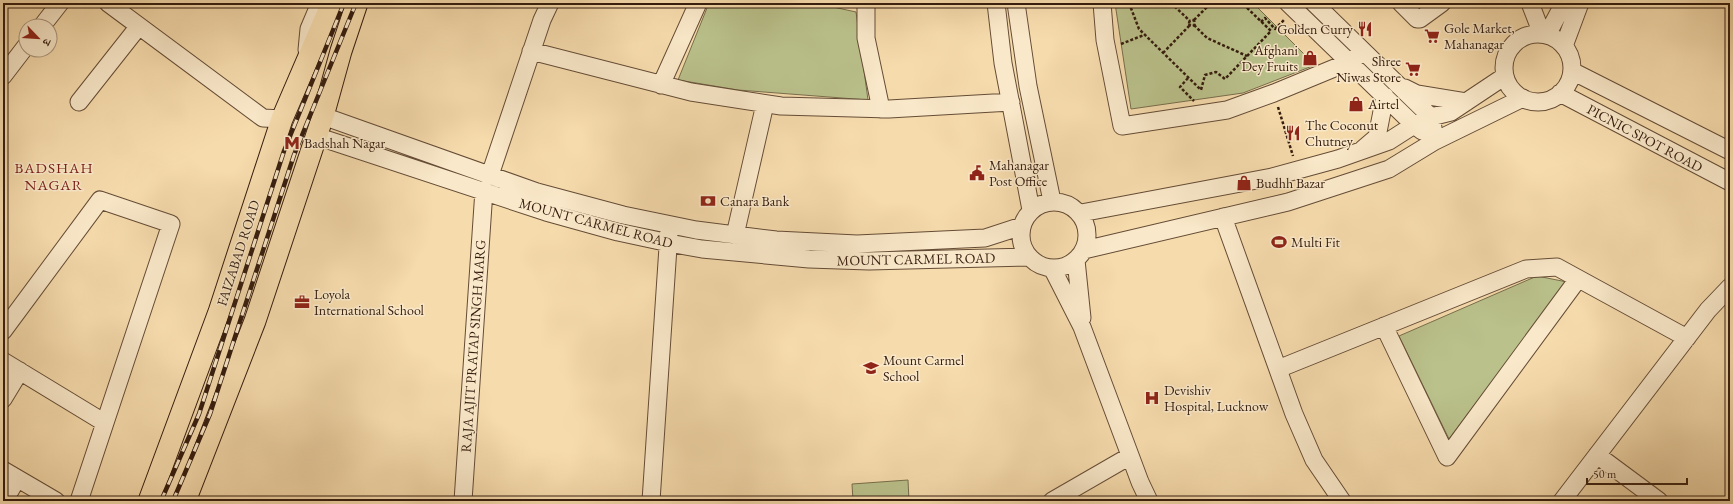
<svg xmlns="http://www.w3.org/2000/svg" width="1733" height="504" font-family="'EB Garamond','Noto Serif Devanagari',serif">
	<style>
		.green { fill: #bac18b; stroke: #786e4c }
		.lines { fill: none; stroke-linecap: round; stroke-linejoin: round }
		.minor-casing { stroke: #654c36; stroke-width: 19 }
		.major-casing { stroke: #351c0e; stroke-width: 23 }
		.path { stroke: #351c0e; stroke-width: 2.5; stroke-dasharray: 3 2; stroke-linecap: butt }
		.minor { stroke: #f9e8c9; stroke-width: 17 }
		.major { stroke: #f6dbac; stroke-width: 21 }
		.rail-casing { stroke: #351c0e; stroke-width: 4.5 }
		.rail { stroke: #f9e8c9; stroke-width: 3; stroke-dasharray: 9; stroke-linecap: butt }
		.labels { text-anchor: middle; stroke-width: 3; stroke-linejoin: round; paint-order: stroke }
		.poi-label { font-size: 14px; fill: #351c0e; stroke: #f9e8c9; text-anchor: start }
		.street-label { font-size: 14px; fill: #351c0e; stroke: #f9e8c9 }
		.neighbourhood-label { font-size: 15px; letter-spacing: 1px; fill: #7a1f14; stroke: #f9e8c9 }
	</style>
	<rect width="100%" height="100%" fill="#f6dbac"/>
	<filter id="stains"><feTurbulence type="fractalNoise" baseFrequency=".005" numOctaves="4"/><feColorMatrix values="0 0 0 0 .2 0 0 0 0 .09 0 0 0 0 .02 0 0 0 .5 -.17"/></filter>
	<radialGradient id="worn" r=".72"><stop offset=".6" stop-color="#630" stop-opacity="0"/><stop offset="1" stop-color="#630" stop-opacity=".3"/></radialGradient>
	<path class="green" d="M 709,3 L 815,3 L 856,12 L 868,100 L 738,90 L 678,80 Z
		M 1115,3 L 1253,3 L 1315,65 L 1243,93 L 1131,109 Z
		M 1537,276 L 1567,282 L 1449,439 L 1399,336 Z
		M 908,480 L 909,501 L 853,501 L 852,484 Z"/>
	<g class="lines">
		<g class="minor-casing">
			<path id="minor" d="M 108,3 L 263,118 L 282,119
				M 866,3 L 866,38 L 881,109
				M 996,3 L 1003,63 L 1031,210
				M 1016,3 L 1028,86 L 1052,201
				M 1102,3 L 1105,40 L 1122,126 L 1227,110 L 1274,93 L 1349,62 L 1364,52
				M 1288,3 L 1414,125 L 1422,131
				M 1314,3 L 1431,117 L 1433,128
				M 1401,3 L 1417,19 L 1420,19 L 1442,3
				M 1530,3 L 1542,34
				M 42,26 L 60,3
				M1504 68a34 34 0 1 1 68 0a34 34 0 1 1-68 0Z
				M 1547,35 L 1564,3
				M 1564,46 L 1580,3
				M 307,50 L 309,29 L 320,3
				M 531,51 L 691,92 L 781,106 L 889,109 L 1011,102
				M 1572,71 L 1730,151
				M 3,76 L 26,46
				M 661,85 L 698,3
				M 1405,88 L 1417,94 L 1466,102
				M 1560,93 L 1730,182
				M 79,102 L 139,26
				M 323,116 L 537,192 L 623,215 L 696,230 L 776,240 L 857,244 L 985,238 L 1022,226
				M 316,136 L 546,212 L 618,232 L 669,243 L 702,249 L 809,259 L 869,261 L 1029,257
				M 1363,149 L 1377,137 L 1385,96
				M 490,175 L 542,20 L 550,3
				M1021 235a33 33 0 1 1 66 0a33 33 0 1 1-66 0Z
				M 1081,213 L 1272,177 L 1338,159 L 1389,141 L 1414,125 L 1431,117 L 1451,112 L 1505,76
				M 1223,217 L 1294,414 L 1314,460 L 1342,501
				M 735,235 L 765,104
				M 1084,250 L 1288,202 L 1389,169 L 1435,141 L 1523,98
				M 1076,260 L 1082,318
				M 1052,268 L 1082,327 L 1140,482 L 1149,501
				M 1384,326 L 1447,457 L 1578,279
				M 3,331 L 100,200 L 171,224 L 79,501
				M 3,361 L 105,423
				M 1278,369 L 1526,269 L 1557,267 L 1687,338
				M 3,399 L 20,371
				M 1597,455 L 1659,501
				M 3,470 L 56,501
				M 4,501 L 17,479
				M 463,501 L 484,190
				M 651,501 L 669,232
				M 1052,501 L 1130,456
				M 1562,501 L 1708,310 L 1730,287"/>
		</g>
		<g class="major-casing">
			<path id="major" d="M 149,501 L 219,312 L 282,119 L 332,3
				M 185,501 L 255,321 L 323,116 L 341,51 L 357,3"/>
		</g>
		<path class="path" d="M 1129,3 L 1139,29 L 1201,90 L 1205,75 L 1216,72 L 1225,79 L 1271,31 L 1242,3
			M 1171,3 L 1190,21
			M 1194,20 L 1211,3
			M1189 23a3 3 0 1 1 6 0a3 3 0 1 1-6 0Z
			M 1261,22 L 1265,18 L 1275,29 L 1285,19
			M 1194,25 L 1207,38 L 1247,56
			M 1121,44 L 1144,35
			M 1163,53 L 1190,25
			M 1188,78 L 1180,87 L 1194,101
			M 1278,107 L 1293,156"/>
		<use href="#minor" class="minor"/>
		<use href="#major" class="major"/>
		<g class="rail-casing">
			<path id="rail" d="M 161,501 L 199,414 L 284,151 L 344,3
				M 173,501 L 210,414 L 294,155 L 356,3"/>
		</g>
		<use href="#rail" class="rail"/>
	</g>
	<defs>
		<g id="restaurant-bare" transform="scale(1.2)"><path d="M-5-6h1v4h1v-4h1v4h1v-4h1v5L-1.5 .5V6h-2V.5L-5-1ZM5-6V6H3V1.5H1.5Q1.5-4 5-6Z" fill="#8f2418" stroke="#f9e8c9" stroke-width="2.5" paint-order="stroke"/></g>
		<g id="supermarket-bare" transform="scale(1.2)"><path d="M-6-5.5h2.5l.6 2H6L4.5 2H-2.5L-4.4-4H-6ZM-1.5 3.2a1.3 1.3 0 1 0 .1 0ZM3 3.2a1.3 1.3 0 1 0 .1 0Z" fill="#8f2418" stroke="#f9e8c9" stroke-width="2.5" paint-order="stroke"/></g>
		<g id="shop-bare" transform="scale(1.2)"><path d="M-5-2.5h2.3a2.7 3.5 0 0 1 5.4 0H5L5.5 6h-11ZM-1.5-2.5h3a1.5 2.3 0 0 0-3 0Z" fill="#8f2418" stroke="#f9e8c9" stroke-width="2.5" paint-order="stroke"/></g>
		<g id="metro-bare" transform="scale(1.2)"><path d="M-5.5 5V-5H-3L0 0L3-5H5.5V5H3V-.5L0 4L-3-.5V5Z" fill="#8f2418" stroke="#f9e8c9" stroke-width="2.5" paint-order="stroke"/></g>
		<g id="civic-bare" transform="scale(1.2)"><path d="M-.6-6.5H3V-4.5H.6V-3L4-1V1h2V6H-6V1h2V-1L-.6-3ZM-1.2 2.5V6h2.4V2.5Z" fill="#8f2418" stroke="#f9e8c9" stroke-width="2.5" paint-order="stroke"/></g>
		<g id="bank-bare" transform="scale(1.2)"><path d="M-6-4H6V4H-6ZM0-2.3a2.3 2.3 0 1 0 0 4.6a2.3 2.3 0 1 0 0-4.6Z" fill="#8f2418" stroke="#f9e8c9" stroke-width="2.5" paint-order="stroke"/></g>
		<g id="stadium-bare" transform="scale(1.2)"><path d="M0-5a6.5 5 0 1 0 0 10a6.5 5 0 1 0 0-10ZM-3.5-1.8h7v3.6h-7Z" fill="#8f2418" stroke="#f9e8c9" stroke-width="2.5" paint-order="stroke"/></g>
		<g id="office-bare" transform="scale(1.2)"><path d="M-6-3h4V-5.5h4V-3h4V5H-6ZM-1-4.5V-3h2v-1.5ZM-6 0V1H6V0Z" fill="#8f2418" stroke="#f9e8c9" stroke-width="2.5" paint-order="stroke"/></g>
		<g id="school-bare" transform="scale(1.2)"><path d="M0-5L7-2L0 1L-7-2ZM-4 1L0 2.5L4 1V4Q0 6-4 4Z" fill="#8f2418" stroke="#f9e8c9" stroke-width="2.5" paint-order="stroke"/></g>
		<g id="hospital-bare" transform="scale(1.2)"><path d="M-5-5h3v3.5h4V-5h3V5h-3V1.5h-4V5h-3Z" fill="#8f2418" stroke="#f9e8c9" stroke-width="2.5" paint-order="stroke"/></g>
	</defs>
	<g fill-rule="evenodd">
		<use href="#restaurant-bare" x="1365" y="29"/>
		<use href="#supermarket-bare" x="1432" y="36"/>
		<use href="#shop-bare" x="1310" y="58"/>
		<use href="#supermarket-bare" x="1413" y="69"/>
		<use href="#shop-bare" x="1356" y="104"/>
		<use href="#restaurant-bare" x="1293" y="133"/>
		<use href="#metro-bare" x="292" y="143"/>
		<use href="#civic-bare" x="977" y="173"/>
		<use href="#shop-bare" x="1244" y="183"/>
		<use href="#bank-bare" x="708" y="201"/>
		<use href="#stadium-bare" x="1279" y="242"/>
		<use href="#office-bare" x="302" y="302"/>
		<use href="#school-bare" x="871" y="368"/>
		<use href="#hospital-bare" x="1152" y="398"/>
	</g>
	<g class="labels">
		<g class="poi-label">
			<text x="1444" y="33">Gole Market,<tspan x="1444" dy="16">Mahanagar</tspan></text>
			<text x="1353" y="34" text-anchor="end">Golden Curry</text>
			<text x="1298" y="55" text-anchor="end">Afghani<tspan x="1298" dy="16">Dey Fruits</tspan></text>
			<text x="1401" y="66" text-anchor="end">Shree<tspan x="1401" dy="16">Niwas Store</tspan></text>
			<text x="1368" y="109">Airtel</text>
			<text x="1305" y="130">The Coconut<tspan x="1305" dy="16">Chutney</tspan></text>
			<text x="304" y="148">Badshah Nagar</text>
			<text x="989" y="170">Mahanagar<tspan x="989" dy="16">Post Office</tspan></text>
			<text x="1256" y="188">Budhh Bazar</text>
			<text x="720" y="206">Canara Bank</text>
			<text x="1291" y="247">Multi Fit</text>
			<text x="314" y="299">Loyola<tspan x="314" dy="16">International School</tspan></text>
			<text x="883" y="365">Mount Carmel<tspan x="883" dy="16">School</tspan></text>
			<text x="1164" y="395">Devishiv<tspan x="1164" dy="16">Hospital, Lucknow</tspan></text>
		</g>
		<g class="street-label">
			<text transform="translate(1645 138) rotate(28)" y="5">PICNIC SPOT ROAD</text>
			<text transform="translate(596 223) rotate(15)" y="5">MOUNT CARMEL ROAD</text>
			<text transform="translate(238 253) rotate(-72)" y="5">FAIZABAD ROAD</text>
			<text transform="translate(916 259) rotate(-1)" y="5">MOUNT CARMEL ROAD</text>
			<text transform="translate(473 346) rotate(-86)" y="5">RAJA AJIT PRATAP SINGH MARG</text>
		</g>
		<g class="neighbourhood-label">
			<text x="54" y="173">BADSHAH<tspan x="54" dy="17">NAGAR</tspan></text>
		</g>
	</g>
	<rect width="1733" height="504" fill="none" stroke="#f6dbac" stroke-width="16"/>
	<rect x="4" y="4" width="1725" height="496" fill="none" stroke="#351c0e" stroke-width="2"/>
	<rect x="8" y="8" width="1717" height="488" fill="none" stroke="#351c0e"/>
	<g transform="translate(38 38) rotate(115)"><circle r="19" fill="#f9e8c9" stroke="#ab967e"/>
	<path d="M0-3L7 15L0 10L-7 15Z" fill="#8f2418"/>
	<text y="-6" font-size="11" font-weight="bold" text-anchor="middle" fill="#351c0e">उ</text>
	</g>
	<path d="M1587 478v6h100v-6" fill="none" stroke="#351c0e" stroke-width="2"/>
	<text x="1593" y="478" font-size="12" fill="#351c0e" stroke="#f9e8c9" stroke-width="3" paint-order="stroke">50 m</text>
	<rect width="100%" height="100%" filter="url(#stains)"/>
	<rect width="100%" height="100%" fill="url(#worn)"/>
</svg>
